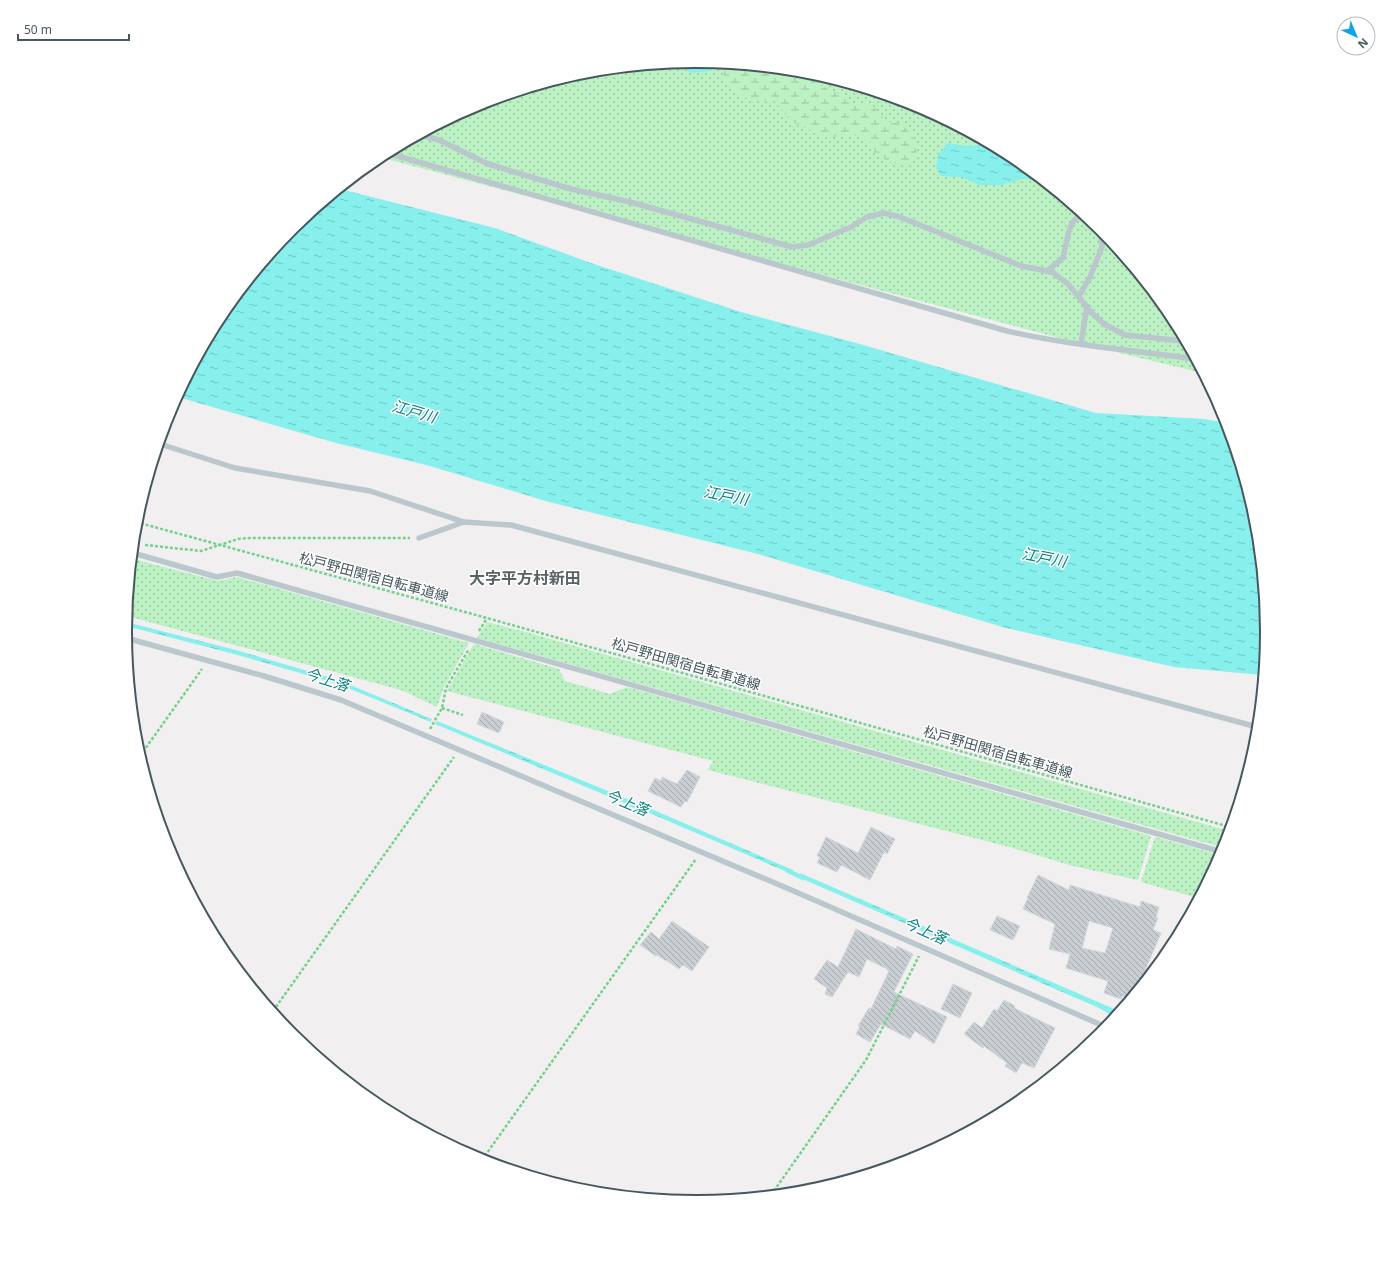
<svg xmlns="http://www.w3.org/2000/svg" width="1392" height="1263" font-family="'Noto Sans','Noto Sans JP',sans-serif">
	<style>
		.grass { fill: url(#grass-dots) }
		.wetland { fill: url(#wetland-marsh) }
		.water { fill: url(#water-ripples) }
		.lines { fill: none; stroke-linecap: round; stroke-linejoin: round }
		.stream { stroke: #87f0ed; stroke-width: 4.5 }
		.building { fill: url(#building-back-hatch); stroke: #d3d7db; fill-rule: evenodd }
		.path { stroke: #72d18c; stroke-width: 2.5; stroke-dasharray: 3 2; stroke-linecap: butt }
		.lane { stroke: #bac8cd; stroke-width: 5.5 }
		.labels { text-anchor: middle; stroke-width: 3; stroke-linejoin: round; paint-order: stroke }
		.street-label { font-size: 14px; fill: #46585e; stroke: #fff }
		.water-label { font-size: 15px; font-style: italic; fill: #09827e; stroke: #fff }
		.quarter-label { font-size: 16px; font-weight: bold; fill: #5b6265; stroke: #fff }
		.rim { fill: none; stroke: #46585e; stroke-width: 2 }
	</style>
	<defs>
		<pattern id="grass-dots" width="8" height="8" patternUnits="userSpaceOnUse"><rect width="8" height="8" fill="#bcf1c4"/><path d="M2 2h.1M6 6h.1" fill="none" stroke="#9bc6a2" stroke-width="1.8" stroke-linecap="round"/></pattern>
		<pattern id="wetland-marsh" width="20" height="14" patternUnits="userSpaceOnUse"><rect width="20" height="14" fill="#bcf1c4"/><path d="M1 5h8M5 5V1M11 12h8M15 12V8" fill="none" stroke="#9bc6a2"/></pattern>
		<pattern id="water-ripples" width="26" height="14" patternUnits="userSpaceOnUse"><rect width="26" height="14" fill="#87f0ed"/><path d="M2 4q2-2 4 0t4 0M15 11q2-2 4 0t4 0" fill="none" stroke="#70c5c3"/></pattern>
		<pattern id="building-back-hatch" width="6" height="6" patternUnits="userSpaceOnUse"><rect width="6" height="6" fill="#c9ced2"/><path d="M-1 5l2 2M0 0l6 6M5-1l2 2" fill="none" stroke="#a5aaae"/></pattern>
	</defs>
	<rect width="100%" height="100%" fill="#f2eff0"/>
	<path class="grass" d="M 696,61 L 808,72 L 915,105 L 1013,157 L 1100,228 L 1170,315 L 1202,373 L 1067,340 L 379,157 L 478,104 L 585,72 Z
		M 133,559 L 218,581 L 237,577 L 469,643 L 444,687 L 437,707 L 401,690 L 127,616 Z
		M 487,622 L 522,631 L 1229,831 L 1224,848 L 477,638 Z
		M 474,644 L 559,669 L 565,681 L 610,694 L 627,687 L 1151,836 L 1138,880 L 1073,866 L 1013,848 L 708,770 L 713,761 L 447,691 Z
		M 1155,837 L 1220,855 L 1198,898 L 1141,882 Z"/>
	<path class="wetland" d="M 730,64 L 805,72 L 816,82 L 829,90 L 842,95 L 848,102 L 862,106 L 868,104 L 878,110 L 883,118 L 892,123 L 900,123 L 916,138 L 917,157 L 906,165 L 889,162 L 875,153 L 870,142 L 855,135 L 827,138 L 790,121 L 775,101 L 745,98 L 728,87 L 723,73 Z"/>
	<path class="water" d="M 696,61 L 715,63 L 711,71 L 691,73 L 676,63 Z
		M 948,143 L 965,146 L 986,145 L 998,153 L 1011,159 L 1014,158 L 1040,180 L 1022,179 L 1002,185 L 979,185 L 961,177 L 952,177 L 941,176 L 936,168 L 938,155 Z
		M 340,189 L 495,228 L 591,263 L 741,312 L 860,344 L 1096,413 L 1205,419 L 1226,423 L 1256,520 L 1266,632 L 1262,675 L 1174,667 L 1006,628 L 758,554 L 549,502 L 430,466 L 336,443 L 178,397 L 222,314 L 293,228 Z
		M 126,622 L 236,650 L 338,680 L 432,719 L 431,722 L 338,684 L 234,654 L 126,626 Z
		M 437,721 L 637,803 L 634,807 L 435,724 Z
		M 642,805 L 793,870 L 792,874 L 640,809 Z
		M 800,873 L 1119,1011 L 1114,1017 L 1099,1008 L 798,877 Z"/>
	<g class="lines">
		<path class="stream" d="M 630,804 L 645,810
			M 788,871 L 803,878"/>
	</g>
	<path class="building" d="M 482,712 L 504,722 L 499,733 L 477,724 Z
		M 687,770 L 700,777 L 687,802 L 685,801 L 681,807 L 648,791 L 655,778 L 661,781 L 662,777 L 677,784 Z
		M 871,827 L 895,839 L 887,854 L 884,852 L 870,880 L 841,865 L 837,872 L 817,863 L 820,857 L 817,856 L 826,837 L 858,853 Z
		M 1038,875 L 1069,890 L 1070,885 L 1140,907 L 1141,901 L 1159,907 L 1156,917 L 1158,918 L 1153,930 L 1161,933 L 1138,987 L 1129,999 L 1122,996 L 1121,999 L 1104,993 L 1108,981 L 1066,968 L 1070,954 L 1049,949 L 1055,924 L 1023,909 L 1028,898 L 1027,898 ZM 1089,921 L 1113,928 L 1105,953 L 1082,948 Z
		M 997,916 L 1020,926 L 1013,940 L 990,930 Z
		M 672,921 L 709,947 L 692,971 L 683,965 L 679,969 L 666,960 L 666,961 L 657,955 L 656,956 L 640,945 L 651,932 L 659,939 Z
		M 856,929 L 896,949 L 897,946 L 913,954 L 894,992 L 947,1017 L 934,1044 L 915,1031 L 910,1039 L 881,1024 L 870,1042 L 856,1034 L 860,1026 L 858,1026 L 869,1008 L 871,1009 L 889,971 L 887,970 L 887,969 L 867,959 L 859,977 L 848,972 L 832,997 L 825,994 L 827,988 L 814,979 L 827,960 L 838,967 Z
		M 953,984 L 972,993 L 960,1018 L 941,1009 Z
		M 1004,1000 L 1015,1006 L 1014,1008 L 1055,1028 L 1034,1068 L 1022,1063 L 1016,1073 L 1005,1066 L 1007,1063 L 984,1046 L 983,1048 L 964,1034 L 974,1022 L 982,1028 L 994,1009 L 997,1011 Z"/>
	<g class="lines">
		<path class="path" d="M 136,522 L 487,618 L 1230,827
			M 145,545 L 201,551 L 238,539 L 250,538 L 410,538
			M 479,631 L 487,618
			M 442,708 L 463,715
			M 430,729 L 442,708 L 446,688 L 469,649
			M 140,756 L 202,669
			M 273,1011 L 454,757
			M 482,1160 L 696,859
			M 771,1195 L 866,1060 L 919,956"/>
		<path class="lane" d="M 420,135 L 439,140 L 488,164 L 571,189 L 630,202 L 792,247 L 808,245 L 851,227 L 867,217 L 884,213 L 900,217 L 1021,266 L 1052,272 L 1068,284 L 1091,312 L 1104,324 L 1125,335 L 1184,341
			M 387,153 L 1007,331 C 1068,345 1131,350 1194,359
			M 1047,271 L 1063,258 L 1068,234 L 1072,223 L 1080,215 L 1085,216
			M 1079,296 L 1090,277 L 1102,247 L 1100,228
			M 1081,344 L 1087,306
			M 160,444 L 235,468 L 370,491 L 464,522 L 511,525 L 1257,727
			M 419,538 L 464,522
			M 133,553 L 217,577 L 237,573 L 1222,852
			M 126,638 L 264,676 L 341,700 L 789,889 L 1106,1027"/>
	</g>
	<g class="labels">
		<g class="street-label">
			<text transform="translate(374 577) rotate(15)" y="5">松戸野田関宿自転車道線</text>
			<text transform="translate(686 664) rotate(16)" y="5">松戸野田関宿自転車道線</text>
			<text transform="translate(998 752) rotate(16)" y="5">松戸野田関宿自転車道線</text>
		</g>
		<g class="water-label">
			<text transform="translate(414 412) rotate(16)" y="5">江戸川</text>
			<text transform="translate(726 496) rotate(11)" y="5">江戸川</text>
			<text transform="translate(1044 558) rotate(11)" y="5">江戸川</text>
			<text transform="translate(327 680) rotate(18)" y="5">今上落</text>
			<text transform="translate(627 803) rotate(23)" y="5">今上落</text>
			<text transform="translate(925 931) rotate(24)" y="5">今上落</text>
		</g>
		<g class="quarter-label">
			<text x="525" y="584">大字平方村新田</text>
		</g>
	</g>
	<path d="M0 0H1392V1263H0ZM695 68H697A563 563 0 0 1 1260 631V632A563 563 0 0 1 697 1195H695A563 563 0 0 1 132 632V631A563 563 0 0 1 695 68Z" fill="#fff" fill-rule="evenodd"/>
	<path class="rim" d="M695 68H697A563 563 0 0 1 1260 631V632A563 563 0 0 1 697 1195H695A563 563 0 0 1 132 632V631A563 563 0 0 1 695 68Z"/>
	<g transform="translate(1356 36) rotate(136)"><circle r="19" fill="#ffffff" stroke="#b5bcbf"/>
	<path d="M0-3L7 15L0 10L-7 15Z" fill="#10a3eb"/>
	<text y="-6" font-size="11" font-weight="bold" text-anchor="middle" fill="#46585e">N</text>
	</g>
	<path d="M18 34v6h111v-6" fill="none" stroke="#46585e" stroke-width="2"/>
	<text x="24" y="34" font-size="12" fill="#46585e" stroke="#ffffff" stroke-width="3" paint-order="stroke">50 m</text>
</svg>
